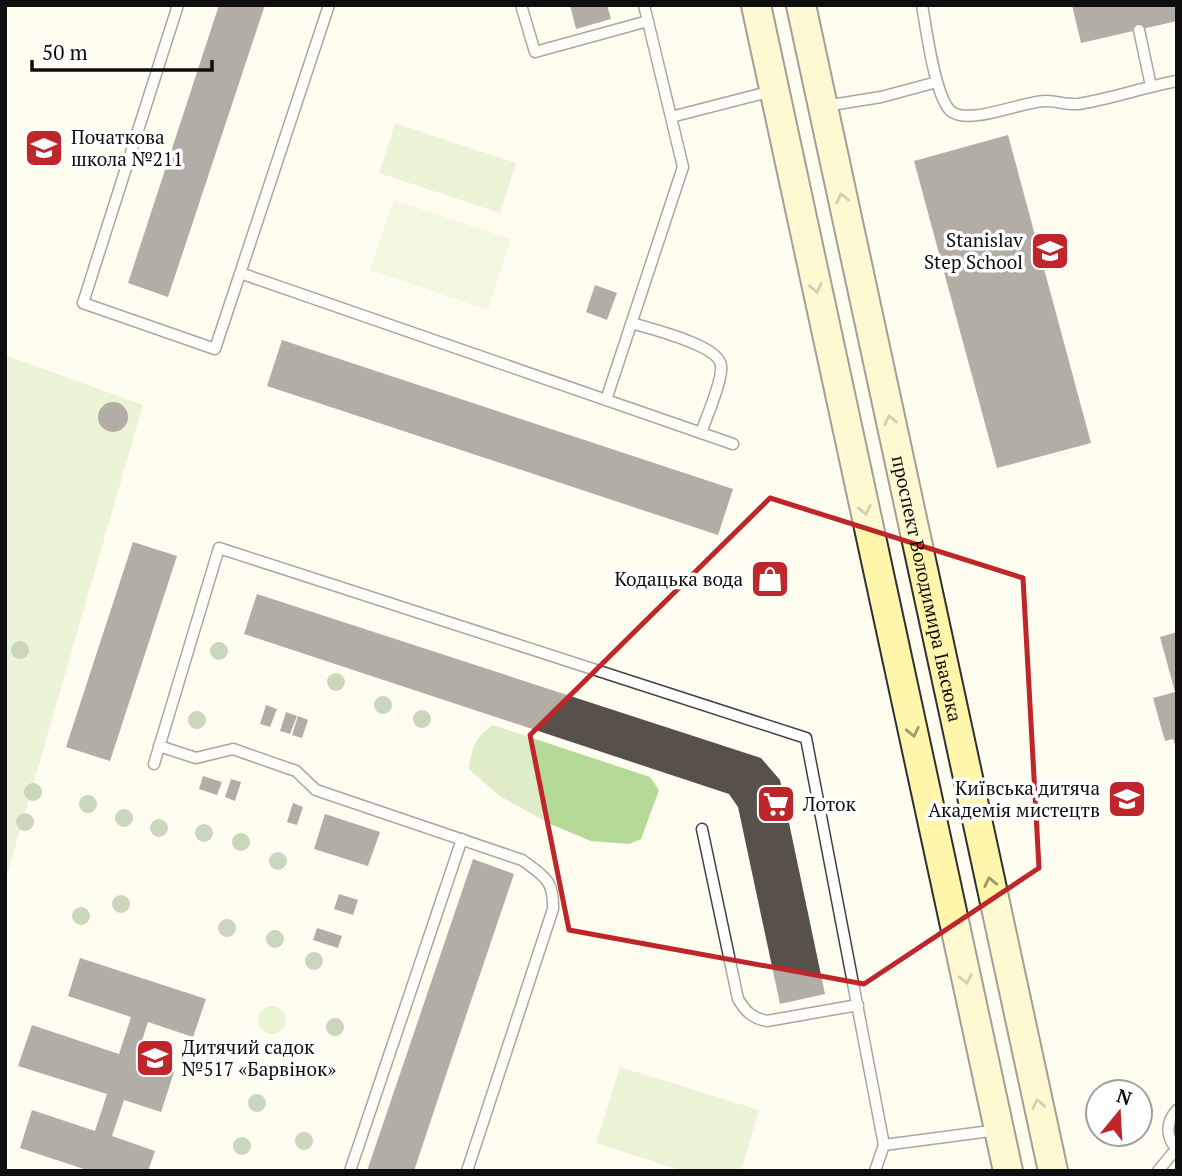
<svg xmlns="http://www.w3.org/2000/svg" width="1182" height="1176" font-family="'PT Serif',serif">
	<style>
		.green { fill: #d2eab9 }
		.forest { fill: #b5da98 }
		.pitch { fill: #e3f1cb }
		.building { fill: #57504b }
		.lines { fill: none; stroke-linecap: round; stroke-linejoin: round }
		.service-casing { stroke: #414141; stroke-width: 13 }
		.secondary-casing { stroke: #303030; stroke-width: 32 }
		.service { stroke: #fff; stroke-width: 10 }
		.secondary { stroke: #fff6ab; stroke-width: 28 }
		.tree { fill: #8baa7c }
		.oneway { stroke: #9f996c }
		.marked { fill: none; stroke: #bf262b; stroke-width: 5; stroke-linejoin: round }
		.labels { text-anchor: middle; stroke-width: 7; stroke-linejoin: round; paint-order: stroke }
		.poi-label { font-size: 19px; fill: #0e0e0e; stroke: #fff; text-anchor: start }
		.street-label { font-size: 19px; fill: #0e0e0e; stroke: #fff }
	</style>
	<rect width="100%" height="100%" fill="#fffcf0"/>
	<path class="green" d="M 395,123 L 516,163 L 500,213 L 379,173 Z
		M 5,355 L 143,405 L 5,882 Z
		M258 1020a14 14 0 1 1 28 0a14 14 0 1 1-28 0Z
		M 620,1067 L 759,1110 L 741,1171 L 683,1171 L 596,1143 Z"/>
	<path class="forest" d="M 493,725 L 650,777 L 659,790 L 641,839 L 629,844 L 591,841 L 550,824 L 498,795 L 469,769 C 472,746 474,739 493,725 Z"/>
	<path class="pitch" d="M 394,200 L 511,239 L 488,310 L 370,270 Z"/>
	<path class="building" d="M 219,5 L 265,5 L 168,297 L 128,283 Z
		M 570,5 L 607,5 L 611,19 L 576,29 Z
		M 1072,5 L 1177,5 L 1177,21 L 1081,43 Z
		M 1008,135 L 1091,443 L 997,468 L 914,161 Z
		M 595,285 L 617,293 L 607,320 L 586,312 Z
		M 282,340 L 733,489 L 718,535 L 267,386 Z
		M98 417a15 15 0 1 1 30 0a15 15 0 1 1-30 0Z
		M 133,542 L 177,556 L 110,761 L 66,747 Z
		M 257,594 L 761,758 L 780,780 L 825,994 L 780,1004 L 738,807 L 729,794 L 244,634 Z
		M 1177,632 L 1177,747 L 1176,747 L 1173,739 L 1165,741 L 1153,698 L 1175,692 L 1160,637 Z
		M 266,705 L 277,709 L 270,727 L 260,724 Z
		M 286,712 L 297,716 L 290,734 L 280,731 Z
		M 298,716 L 308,720 L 302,738 L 292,735 Z
		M 203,776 L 222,782 L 217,795 L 199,789 Z
		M 231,779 L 241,782 L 235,801 L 225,797 Z
		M 293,803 L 303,807 L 297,825 L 287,822 Z
		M 325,814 L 380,832 L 368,866 L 314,849 Z
		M 473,859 L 514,874 L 448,1069 L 414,1171 L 367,1171 Z
		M 339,894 L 358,900 L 353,915 L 334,909 Z
		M 317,928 L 342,936 L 338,948 L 313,940 Z
		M 80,958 L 206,999 L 193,1037 L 148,1022 L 136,1059 L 174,1072 L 161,1112 L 124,1100 L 112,1136 L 155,1151 L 148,1171 L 90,1171 L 20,1148 L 32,1110 L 95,1131 L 107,1094 L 18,1066 L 32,1025 L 119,1054 L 131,1017 L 68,996 Z"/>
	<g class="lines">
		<g class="service-casing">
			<path id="service" d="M 178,5 L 83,303 L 215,349 L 329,5
				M 521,5 L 535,52 L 648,21
				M 922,5 C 926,27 935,100 952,112 C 971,125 1023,101 1046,101 C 1057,101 1067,105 1078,104 C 1111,99 1144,87 1177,81
				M 1139,30 L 1151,86
				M 825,106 L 881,97 L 937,82
				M 671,117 L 772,91
				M 240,273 L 733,444
				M 632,323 C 650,329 720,345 721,366 C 723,380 706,418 701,433
				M 606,400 L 683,167 L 644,5
				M 159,746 L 196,758 L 233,749 L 296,771 L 316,790 L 522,860 C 544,876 554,880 553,909 L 467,1171
				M 154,764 L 219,548 L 806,738 L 884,1145 L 875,1171
				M 702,829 L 738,999 C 746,1012 752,1018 767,1021 L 858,1005
				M 1177,1110 C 1165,1123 1166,1137 1177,1150
				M 884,1145 L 998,1130
				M 350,1171 L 462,839
				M 1158,1171 L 1176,1149"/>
		</g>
		<g class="secondary-casing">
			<g id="secondary">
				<path d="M 756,5 L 1008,1171"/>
				<path id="s1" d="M 801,5 L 1053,1171"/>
			</g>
		</g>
		<use href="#service" class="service"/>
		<use href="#secondary" class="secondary"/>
	</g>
	<g class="tree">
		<circle cx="20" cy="650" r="9"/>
		<circle cx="219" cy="651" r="9"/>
		<circle cx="336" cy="682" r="9"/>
		<circle cx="383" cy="705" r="9"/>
		<circle cx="422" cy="719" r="9"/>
		<circle cx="197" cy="720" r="9"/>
		<circle cx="33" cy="792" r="9"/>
		<circle cx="88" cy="804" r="9"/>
		<circle cx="124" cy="818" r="9"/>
		<circle cx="25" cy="822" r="9"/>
		<circle cx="159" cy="828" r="9"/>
		<circle cx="204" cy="833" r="9"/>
		<circle cx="241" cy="842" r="9"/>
		<circle cx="278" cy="861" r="9"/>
		<circle cx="121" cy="904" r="9"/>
		<circle cx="81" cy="916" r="9"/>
		<circle cx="227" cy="928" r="9"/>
		<circle cx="275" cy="939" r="9"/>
		<circle cx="314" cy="961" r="9"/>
		<circle cx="335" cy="1027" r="9"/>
		<circle cx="257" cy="1103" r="9"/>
		<circle cx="304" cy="1141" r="9"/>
		<circle cx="242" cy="1146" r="9"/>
	</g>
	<defs><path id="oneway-chevron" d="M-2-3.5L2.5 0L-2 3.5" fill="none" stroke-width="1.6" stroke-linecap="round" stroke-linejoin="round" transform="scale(1.75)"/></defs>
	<g class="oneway">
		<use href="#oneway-chevron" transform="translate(842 198) rotate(-102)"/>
		<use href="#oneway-chevron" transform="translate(816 288) rotate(78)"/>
		<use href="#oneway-chevron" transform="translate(890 420) rotate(-102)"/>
		<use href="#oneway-chevron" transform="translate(865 510) rotate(78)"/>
		<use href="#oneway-chevron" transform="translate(913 732) rotate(78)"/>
		<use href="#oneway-chevron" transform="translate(990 882) rotate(-102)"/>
		<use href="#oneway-chevron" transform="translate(966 979) rotate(78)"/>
		<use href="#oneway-chevron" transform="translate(1038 1104) rotate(-102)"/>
	</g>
	<path d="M0 0H1182V1176H0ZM 770,498 L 1023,578 L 1039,868 L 864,984 L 569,930 L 530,735 Z" fill="#fffcf0" fill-opacity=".55" fill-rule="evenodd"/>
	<path class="marked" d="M 770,498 L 1023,578 L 1039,868 L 864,984 L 569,930 L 530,735 Z"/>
	<defs>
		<g id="school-square" transform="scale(2.0125)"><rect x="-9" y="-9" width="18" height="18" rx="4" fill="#bf262b" stroke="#fff"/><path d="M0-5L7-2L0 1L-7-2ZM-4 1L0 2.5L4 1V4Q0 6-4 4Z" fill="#fff"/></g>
		<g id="shop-square" transform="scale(2.0125)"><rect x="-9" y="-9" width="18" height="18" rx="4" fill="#bf262b" stroke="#fff"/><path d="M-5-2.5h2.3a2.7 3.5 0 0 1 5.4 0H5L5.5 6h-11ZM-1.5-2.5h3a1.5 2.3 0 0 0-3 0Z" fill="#fff"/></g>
		<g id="supermarket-square" transform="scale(2.0125)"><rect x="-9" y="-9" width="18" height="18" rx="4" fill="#bf262b" stroke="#fff"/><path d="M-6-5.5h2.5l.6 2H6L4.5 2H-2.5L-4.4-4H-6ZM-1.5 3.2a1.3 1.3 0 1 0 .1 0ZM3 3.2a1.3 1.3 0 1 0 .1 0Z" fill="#fff"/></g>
	</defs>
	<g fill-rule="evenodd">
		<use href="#school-square" x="44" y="148"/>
		<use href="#school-square" x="1050" y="251"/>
		<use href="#shop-square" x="770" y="579"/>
		<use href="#school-square" x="1127" y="799"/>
		<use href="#supermarket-square" x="776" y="804"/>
		<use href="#school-square" x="155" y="1058"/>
	</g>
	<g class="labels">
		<g class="poi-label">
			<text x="71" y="144">Початкова<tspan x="71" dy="22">школа №211</tspan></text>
			<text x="1023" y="247" text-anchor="end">Stanislav<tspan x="1023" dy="22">Step School</tspan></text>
			<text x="743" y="586" text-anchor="end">Кодацька вода</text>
			<text x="1100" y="795" text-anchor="end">Київська дитяча<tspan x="1100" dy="22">Академія мистецтв</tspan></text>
			<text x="803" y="811">Лоток</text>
			<text x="182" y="1054">Дитячий садок<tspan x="182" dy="22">№517 «Барвінок»</tspan></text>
		</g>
		<g class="street-label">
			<text dy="7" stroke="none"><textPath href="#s1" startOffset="597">проспект Володимира Івасюка</textPath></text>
		</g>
	</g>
	<rect width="1182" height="1176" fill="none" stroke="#0e0e0e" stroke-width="14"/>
	<g transform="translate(1119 1113) rotate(18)"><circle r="33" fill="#ffffff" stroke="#9f9f9f" stroke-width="2"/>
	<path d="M0-5L12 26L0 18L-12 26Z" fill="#bf262b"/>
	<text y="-10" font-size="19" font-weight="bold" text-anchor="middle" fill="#0e0e0e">N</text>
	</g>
	<path d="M32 60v10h180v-10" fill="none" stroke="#0e0e0e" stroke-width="3.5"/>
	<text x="42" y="60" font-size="21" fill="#0e0e0e" stroke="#ffffff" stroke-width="5" paint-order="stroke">50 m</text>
</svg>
